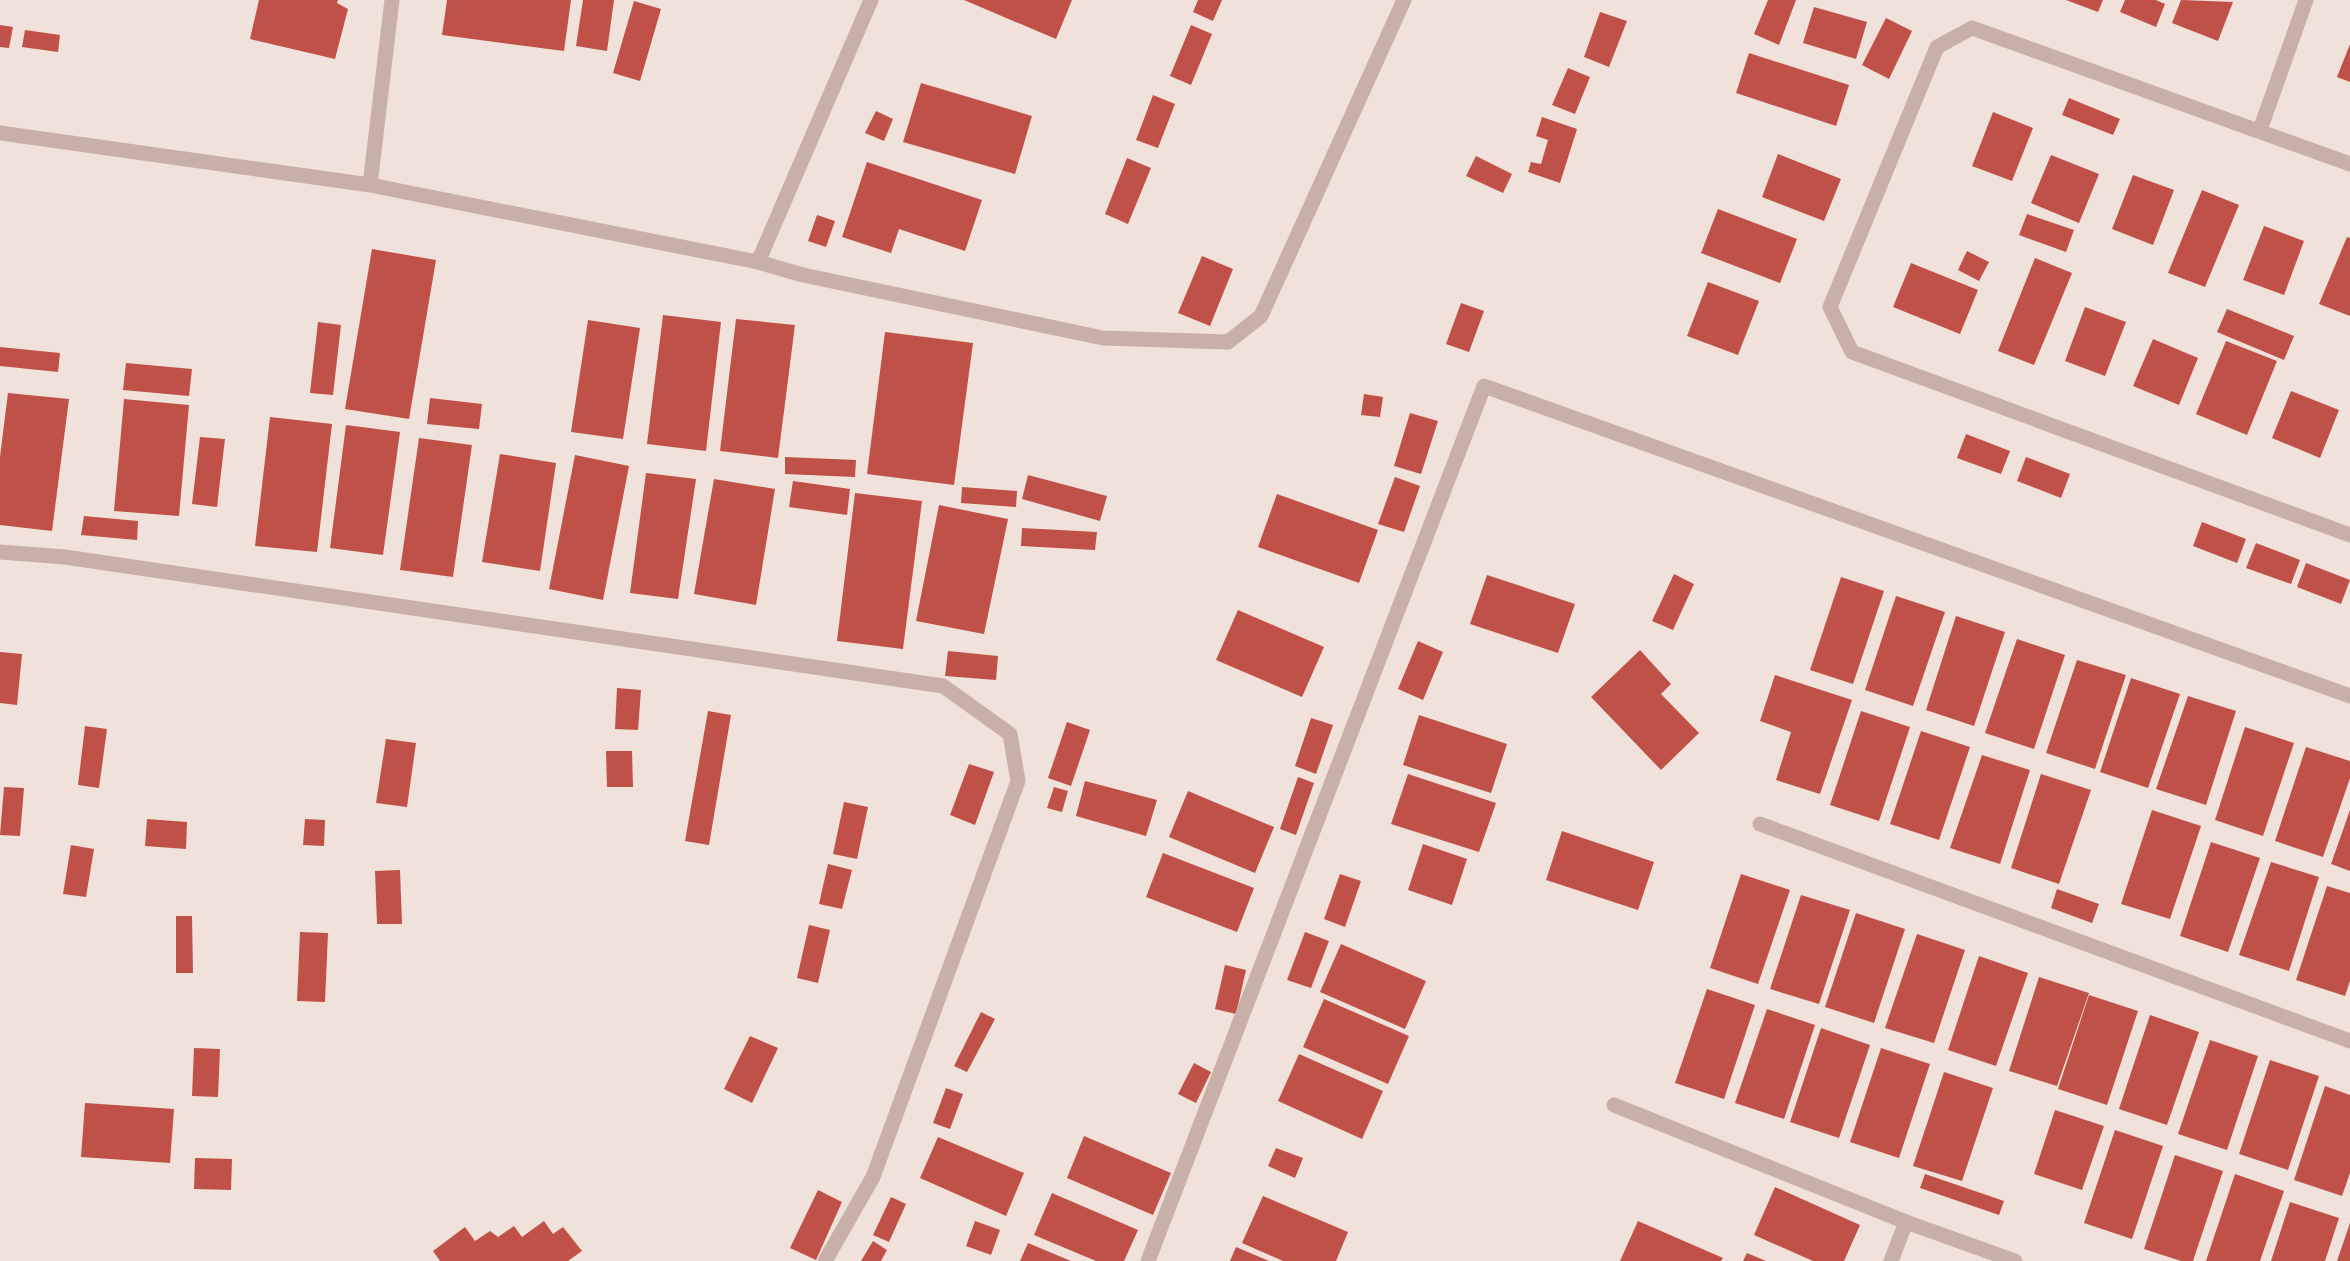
<svg xmlns="http://www.w3.org/2000/svg" width="2350" height="1261" font-family="Helvetica,sans-serif">
	<style>
		.building { fill: #c05148 }
		.lines { fill: none; stroke-linecap: round; stroke-linejoin: round }
		.lane { stroke: #c7b0a7; stroke-width: 15 }
		.street { stroke: #c7b0a7; stroke-width: 15 }
	</style>
	<rect width="100%" height="100%" fill="#f0e2da"/>
	<path class="building" d="M 259,0 L 338,0 L 337,3 L 348,9 L 335,59 L 250,39 Z
		M 447,0 L 571,0 L 564,51 L 442,35 Z
		M 583,0 L 614,0 L 607,51 L 576,46 Z
		M 964,0 L 1072,0 L 1056,39 Z
		M 1198,0 L 1222,0 L 1213,21 L 1193,12 Z
		M 1768,0 L 1796,0 L 1779,45 L 1754,34 Z
		M 2066,0 L 2103,0 L 2098,12 Z
		M 2125,0 L 2156,0 L 2165,4 L 2156,27 L 2120,12 Z
		M 2181,0 L 2233,2 L 2218,41 L 2172,23 Z
		M 634,1 L 661,9 L 640,81 L 613,73 Z
		M 1814,7 L 1867,22 L 1856,59 L 1803,43 Z
		M 1600,12 L 1627,21 L 1609,67 L 1584,57 Z
		M 1886,18 L 1912,31 L 1889,79 L 1862,65 Z
		M 0,25 L 13,27 L 9,48 L 0,47 Z
		M 1191,25 L 1212,34 L 1191,85 L 1170,76 Z
		M 25,30 L 60,35 L 58,52 L 22,47 Z
		M 2350,44 L 2350,82 L 2337,77 Z
		M 1749,53 L 1849,85 L 1836,126 L 1736,93 Z
		M 1568,68 L 1590,77 L 1575,114 L 1552,105 Z
		M 921,83 L 1032,116 L 1015,174 L 903,142 Z
		M 1153,95 L 1175,104 L 1158,148 L 1136,140 Z
		M 2069,98 L 2120,119 L 2113,135 L 2062,115 Z
		M 876,111 L 893,119 L 884,141 L 865,133 Z
		M 1993,112 L 2033,128 L 2012,181 L 1972,166 Z
		M 1542,117 L 1577,129 L 1560,183 L 1528,172 L 1531,162 L 1541,164 L 1548,140 L 1536,136 Z
		M 1778,154 L 1841,179 L 1824,221 L 1762,197 Z
		M 2051,155 L 2099,174 L 2079,223 L 2031,203 Z
		M 1476,156 L 1512,174 L 1503,193 L 1466,176 Z
		M 1127,158 L 1151,168 L 1128,224 L 1105,214 Z
		M 867,162 L 982,200 L 965,251 L 899,229 L 891,253 L 842,237 Z
		M 2133,175 L 2174,190 L 2153,245 L 2112,229 Z
		M 2202,190 L 2239,205 L 2205,287 L 2168,273 Z
		M 1718,209 L 1797,239 L 1780,283 L 1701,253 Z
		M 2027,214 L 2074,230 L 2066,252 L 2019,235 Z
		M 817,215 L 835,221 L 826,247 L 808,241 Z
		M 2264,226 L 2304,241 L 2284,295 L 2243,280 Z
		M 2347,237 L 2350,238 L 2350,316 L 2319,304 Z
		M 372,249 L 436,260 L 409,419 L 345,409 Z
		M 1967,251 L 1989,262 L 1979,281 L 1958,270 Z
		M 1202,256 L 1233,269 L 1210,326 L 1178,313 Z
		M 2035,258 L 2072,273 L 2034,365 L 1998,351 Z
		M 1911,263 L 1978,290 L 1960,334 L 1893,307 Z
		M 1708,282 L 1759,301 L 1738,355 L 1687,336 Z
		M 1461,303 L 1484,311 L 1469,352 L 1446,344 Z
		M 2085,307 L 2126,322 L 2105,376 L 2065,361 Z
		M 2227,309 L 2294,336 L 2284,360 L 2217,332 Z
		M 663,315 L 721,322 L 706,451 L 647,444 Z
		M 736,319 L 795,325 L 778,458 L 720,451 Z
		M 588,320 L 640,328 L 623,439 L 571,432 Z
		M 318,322 L 341,325 L 333,395 L 310,393 Z
		M 885,332 L 973,343 L 954,485 L 867,474 Z
		M 2153,339 L 2198,358 L 2179,405 L 2133,386 Z
		M 2226,341 L 2277,361 L 2247,435 L 2196,414 Z
		M 0,347 L 60,353 L 58,372 L 0,366 Z
		M 126,363 L 192,369 L 189,396 L 123,390 Z
		M 2291,391 L 2339,410 L 2320,458 L 2272,438 Z
		M 8,393 L 69,399 L 52,531 L 0,525 L 0,457 Z
		M 1364,394 L 1383,397 L 1380,417 L 1361,415 Z
		M 430,398 L 482,404 L 479,429 L 427,424 Z
		M 124,399 L 189,405 L 179,516 L 114,511 Z
		M 1410,413 L 1438,421 L 1421,474 L 1394,466 Z
		M 270,417 L 332,424 L 317,552 L 255,546 Z
		M 346,425 L 400,432 L 383,555 L 330,548 Z
		M 1966,434 L 2010,451 L 2001,474 L 1957,458 Z
		M 200,437 L 225,439 L 217,507 L 192,504 Z
		M 419,438 L 472,445 L 453,577 L 400,570 Z
		M 500,454 L 556,463 L 540,571 L 482,562 Z
		M 575,455 L 629,466 L 603,600 L 549,589 Z
		M 785,457 L 856,460 L 855,477 L 785,474 Z
		M 2026,457 L 2070,474 L 2061,498 L 2017,481 Z
		M 646,473 L 696,479 L 678,599 L 630,593 Z
		M 1028,475 L 1107,496 L 1100,521 L 1022,499 Z
		M 1395,477 L 1420,486 L 1404,532 L 1378,524 Z
		M 714,479 L 775,489 L 756,605 L 694,594 Z
		M 793,481 L 850,489 L 847,515 L 789,507 Z
		M 962,487 L 1017,491 L 1016,507 L 961,503 Z
		M 855,493 L 922,501 L 903,649 L 837,641 Z
		M 1277,494 L 1378,530 L 1359,583 L 1258,547 Z
		M 939,505 L 1008,519 L 984,634 L 916,621 Z
		M 84,516 L 138,521 L 137,540 L 81,535 Z
		M 2202,522 L 2246,539 L 2237,563 L 2193,546 Z
		M 1022,528 L 1097,532 L 1095,550 L 1021,546 Z
		M 2256,543 L 2300,560 L 2291,584 L 2246,568 Z
		M 2306,563 L 2350,580 L 2341,604 L 2297,587 Z
		M 1674,574 L 1694,584 L 1673,630 L 1652,621 Z
		M 1487,575 L 1575,604 L 1558,653 L 1470,624 Z
		M 1841,577 L 1884,591 L 1853,684 L 1810,670 Z
		M 1896,596 L 1945,612 L 1913,706 L 1865,690 Z
		M 1238,610 L 1324,647 L 1302,697 L 1216,660 Z
		M 1956,616 L 2005,632 L 1974,726 L 1926,710 Z
		M 2017,639 L 2065,655 L 2034,749 L 1985,733 Z
		M 1418,641 L 1443,652 L 1423,700 L 1398,689 Z
		M 1640,650 L 1671,684 L 1661,694 L 1699,733 L 1661,770 L 1591,697 Z
		M 948,651 L 998,656 L 996,680 L 945,676 Z
		M 0,652 L 22,654 L 17,705 L 0,703 Z
		M 2077,660 L 2126,675 L 2095,769 L 2046,753 Z
		M 1775,675 L 1852,700 L 1820,794 L 1776,780 L 1791,732 L 1760,721 Z
		M 2131,678 L 2180,694 L 2148,788 L 2100,772 Z
		M 617,688 L 641,690 L 638,730 L 615,729 Z
		M 2188,696 L 2236,711 L 2206,805 L 2156,789 Z
		M 708,711 L 731,715 L 709,845 L 685,841 Z
		M 1861,711 L 1910,727 L 1879,821 L 1830,805 Z
		M 1419,715 L 1507,744 L 1491,793 L 1403,765 Z
		M 1311,718 L 1333,725 L 1316,774 L 1295,766 Z
		M 1067,722 L 1090,730 L 1071,786 L 1048,778 Z
		M 85,726 L 107,729 L 99,788 L 78,785 Z
		M 2245,727 L 2294,743 L 2263,836 L 2215,820 Z
		M 1921,731 L 1970,747 L 1939,840 L 1890,824 Z
		M 386,739 L 416,743 L 407,807 L 376,803 Z
		M 2306,747 L 2350,761 L 2350,778 L 2323,857 L 2275,841 Z
		M 606,751 L 632,751 L 633,787 L 607,787 Z
		M 1982,755 L 2030,770 L 2000,864 L 1950,848 Z
		M 969,764 L 994,772 L 975,825 L 950,815 Z
		M 1408,774 L 1496,803 L 1479,852 L 1391,824 Z
		M 2041,774 L 2091,790 L 2059,884 L 2011,868 Z
		M 1298,777 L 1314,783 L 1296,835 L 1280,829 Z
		M 1085,781 L 1157,800 L 1146,836 L 1076,816 Z
		M 4,787 L 24,788 L 20,836 L 0,835 Z
		M 1054,787 L 1068,791 L 1062,812 L 1047,808 Z
		M 1188,791 L 1274,827 L 1255,873 L 1169,837 Z
		M 844,802 L 868,807 L 857,859 L 833,854 Z
		M 2152,810 L 2201,826 L 2170,919 L 2121,904 Z
		M 2350,810 L 2350,871 L 2331,864 Z
		M 147,819 L 187,822 L 186,849 L 145,846 Z
		M 305,819 L 325,820 L 324,846 L 303,845 Z
		M 1562,831 L 1654,862 L 1638,910 L 1546,880 Z
		M 2211,842 L 2260,858 L 2228,952 L 2180,936 Z
		M 1423,844 L 1467,859 L 1452,905 L 1408,890 Z
		M 71,845 L 94,849 L 86,897 L 63,894 Z
		M 1163,853 L 1254,888 L 1237,932 L 1146,897 Z
		M 2271,862 L 2319,877 L 2289,971 L 2239,955 Z
		M 828,864 L 852,870 L 842,909 L 819,904 Z
		M 400,870 L 402,924 L 377,924 L 375,871 Z
		M 1340,874 L 1361,881 L 1345,927 L 1324,919 Z
		M 1741,874 L 1790,890 L 1758,984 L 1710,968 Z
		M 2327,886 L 2350,893 L 2350,981 L 2345,996 L 2296,980 Z
		M 2057,889 L 2099,904 L 2092,923 L 2051,908 Z
		M 1801,895 L 1850,910 L 1819,1004 L 1770,989 Z
		M 1856,913 L 1905,929 L 1874,1023 L 1825,1007 Z
		M 176,916 L 192,916 L 193,973 L 176,973 Z
		M 809,925 L 830,930 L 818,983 L 797,978 Z
		M 300,932 L 328,933 L 325,1002 L 297,1001 Z
		M 1305,932 L 1329,941 L 1311,988 L 1287,980 Z
		M 1917,934 L 1965,950 L 1934,1043 L 1885,1028 Z
		M 1341,944 L 1426,981 L 1405,1029 L 1320,992 Z
		M 1979,956 L 2028,973 L 1996,1066 L 1948,1050 Z
		M 1225,965 L 1246,970 L 1236,1014 L 1215,1009 Z
		M 2039,977 L 2089,993 L 2057,1086 L 2009,1071 Z
		M 1707,989 L 1755,1005 L 1724,1099 L 1675,1083 Z
		M 2089,995 L 2138,1011 L 2107,1105 L 2058,1089 Z
		M 1324,999 L 1409,1036 L 1388,1084 L 1303,1047 Z
		M 1767,1009 L 1815,1025 L 1784,1119 L 1735,1103 Z
		M 981,1012 L 995,1019 L 967,1072 L 954,1066 Z
		M 2150,1015 L 2199,1032 L 2167,1125 L 2119,1109 Z
		M 1821,1028 L 1870,1045 L 1839,1138 L 1790,1122 Z
		M 750,1036 L 778,1048 L 752,1103 L 724,1089 Z
		M 2210,1040 L 2258,1056 L 2227,1150 L 2178,1134 Z
		M 194,1048 L 220,1049 L 218,1097 L 192,1096 Z
		M 1881,1048 L 1930,1064 L 1899,1158 L 1850,1142 Z
		M 1299,1054 L 1383,1091 L 1362,1139 L 1278,1101 Z
		M 2270,1060 L 2319,1076 L 2288,1170 L 2239,1154 Z
		M 1194,1063 L 1211,1072 L 1196,1103 L 1178,1094 Z
		M 1944,1072 L 1993,1088 L 1962,1181 L 1913,1166 Z
		M 2325,1086 L 2350,1095 L 2350,1173 L 2342,1196 L 2294,1180 Z
		M 946,1088 L 963,1094 L 950,1129 L 933,1123 Z
		M 85,1103 L 174,1109 L 170,1163 L 81,1157 Z
		M 2055,1110 L 2104,1126 L 2082,1190 L 2034,1174 Z
		M 2115,1130 L 2163,1146 L 2132,1239 L 2084,1223 Z
		M 1084,1136 L 1171,1173 L 1153,1215 L 1067,1178 Z
		M 938,1137 L 1024,1173 L 1006,1216 L 920,1178 Z
		M 1276,1148 L 1303,1158 L 1295,1178 L 1268,1166 Z
		M 2175,1155 L 2223,1171 L 2193,1261 L 2181,1261 L 2144,1249 Z
		M 195,1158 L 232,1159 L 231,1190 L 194,1189 Z
		M 1925,1174 L 2004,1201 L 1999,1215 L 1920,1188 Z
		M 2235,1174 L 2284,1191 L 2260,1261 L 2206,1261 Z
		M 1775,1187 L 1860,1225 L 1844,1261 L 1813,1261 L 1754,1235 Z
		M 818,1190 L 842,1202 L 816,1260 L 790,1248 Z
		M 1052,1193 L 1138,1230 L 1124,1261 L 1096,1261 L 1034,1235 Z
		M 1263,1196 L 1348,1232 L 1336,1261 L 1283,1261 L 1242,1243 Z
		M 891,1197 L 906,1204 L 889,1242 L 873,1235 Z
		M 2290,1202 L 2339,1218 L 2325,1261 L 2271,1261 Z
		M 544,1221 L 553,1234 L 563,1227 L 582,1251 L 568,1261 L 440,1261 L 433,1251 L 465,1227 L 475,1241 L 490,1231 L 498,1237 L 514,1226 L 522,1237 Z
		M 975,1221 L 1000,1230 L 991,1255 L 966,1246 Z
		M 1638,1221 L 1723,1258 L 1721,1261 L 1620,1261 Z
		M 2350,1223 L 2350,1261 L 2337,1261 Z
		M 873,1241 L 887,1250 L 881,1261 L 861,1261 Z
		M 1028,1243 L 1071,1261 L 1020,1261 Z
		M 1236,1247 L 1269,1261 L 1230,1261 Z
		M 1747,1253 L 1766,1261 L 1743,1261 Z"/>
	<g class="lines">
		<path class="lane" d="M 1891,1261 L 1906,1222"/>
		<path class="street" d="M 2260,130 L 2306,0
			M 0,133 L 370,185 L 758,262 L 803,275 L 1103,338 L 1228,342 L 1261,316 L 1404,0
			M 2350,164 L 1972,28 L 1937,47 L 1830,307 L 1852,352 L 2350,535
			M 370,185 L 392,0
			M 758,262 L 871,0
			M 0,552 L 65,557 L 943,686 L 1010,734 L 1018,781 L 873,1177 L 825,1261
			M 1760,824 L 2350,1041
			M 1614,1105 L 1906,1222 L 2015,1261
			M 1148,1261 L 1484,386 L 2350,696"/>
	</g>
</svg>
